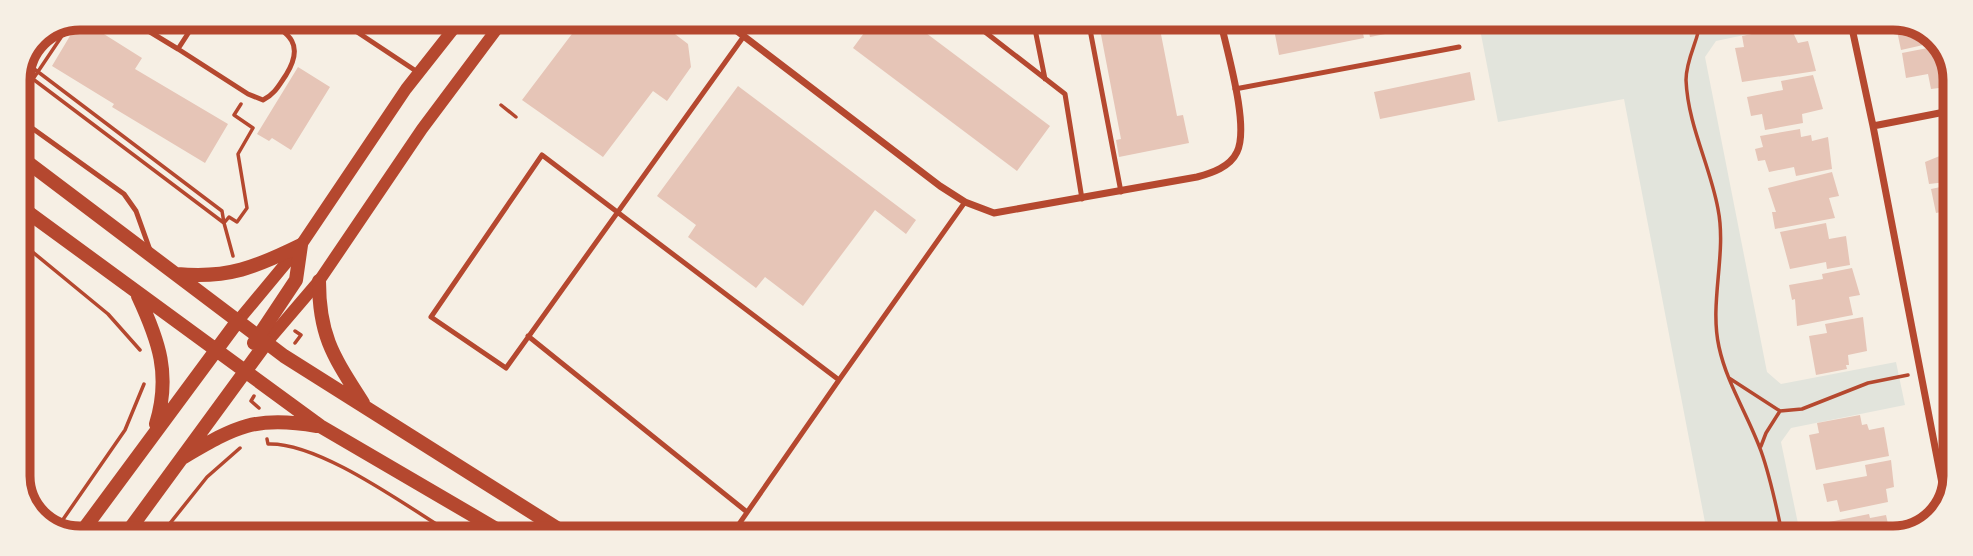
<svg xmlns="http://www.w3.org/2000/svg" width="1973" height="556" font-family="'Noto Serif',serif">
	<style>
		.green { fill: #e2e4dc }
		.building { fill: #e6c5b7 }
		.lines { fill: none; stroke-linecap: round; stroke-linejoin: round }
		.path { stroke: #b5482f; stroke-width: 3.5 }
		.service { stroke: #b5482f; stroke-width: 5 }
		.minor { stroke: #b5482f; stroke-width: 7 }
		.tertiary { stroke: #b5482f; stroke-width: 12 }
		.secondary { stroke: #b5482f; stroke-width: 14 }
		.rim { fill: none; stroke: #b5482f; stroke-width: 9 }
	</style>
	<rect width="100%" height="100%" fill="#f6efe4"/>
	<path class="green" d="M 1478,19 L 1821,19 L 1716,41 L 1705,57 L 1767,372 L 1781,384 L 1896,362 L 1905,405 L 1791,428 L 1781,442 L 1801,538 L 1708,538 L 1624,99 L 1498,122 Z"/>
	<path class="building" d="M 584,18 L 654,18 L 688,44 L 691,67 L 667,101 L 653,91 L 603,157 L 522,100 Z
		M 875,18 L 906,18 L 1050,126 L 1017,171 L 853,48 Z
		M 80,19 L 142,58 L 135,69 L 228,124 L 205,163 L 112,107 L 114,104 L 52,66 Z
		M 1098,19 L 1158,19 L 1177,116 L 1183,115 L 1189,143 L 1119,157 L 1116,140 L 1121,139 Z
		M 1272,19 L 1360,19 L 1364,38 L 1279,55 Z
		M 1366,19 L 1456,19 L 1456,20 L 1370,37 Z
		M 1914,23 L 1940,39 L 1941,41 L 1901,50 L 1896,26 Z
		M 1790,26 L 1798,43 L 1808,41 L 1816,71 L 1742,82 L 1735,48 L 1744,47 L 1742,36 Z
		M 1943,45 L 1955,75 L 1955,86 L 1931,89 L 1928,74 L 1906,78 L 1902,53 Z
		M 298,67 L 330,87 L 291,150 L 272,138 L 269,141 L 257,134 Z
		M 1470,72 L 1475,100 L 1380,119 L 1374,92 Z
		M 1813,75 L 1823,109 L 1802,114 L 1803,123 L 1765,130 L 1762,114 L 1751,116 L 1747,97 L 1783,90 L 1781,81 Z
		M 738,86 L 916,220 L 906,234 L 875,210 L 803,306 L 765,277 L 756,288 L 688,237 L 696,225 L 657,196 Z
		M 1800,129 L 1801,137 L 1811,135 L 1812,141 L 1828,137 L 1832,169 L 1796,176 L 1794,167 L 1769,172 L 1765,160 L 1758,161 L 1755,149 L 1763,147 L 1760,136 Z
		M 1955,137 L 1955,181 L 1929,184 L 1925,162 L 1947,153 L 1944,139 Z
		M 1832,172 L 1839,196 L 1829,198 L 1835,218 L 1775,229 L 1772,212 L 1776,212 L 1768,188 Z
		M 1955,184 L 1955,217 L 1951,218 L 1950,210 L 1936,213 L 1931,189 Z
		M 1826,223 L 1829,239 L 1846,236 L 1850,265 L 1827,269 L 1826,262 L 1790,269 L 1780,232 Z
		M 1955,249 L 1954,275 L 1945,277 L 1942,251 Z
		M 1852,268 L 1860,295 L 1849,297 L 1853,315 L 1797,326 L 1795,299 L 1792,300 L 1789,285 L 1823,279 L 1822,274 Z
		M 1954,279 L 1954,302 L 1953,303 L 1947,280 Z
		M 1863,317 L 1867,351 L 1848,355 L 1849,365 L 1846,365 L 1847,369 L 1816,375 L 1809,336 L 1827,333 L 1825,324 Z
		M 1860,415 L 1862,425 L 1867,424 L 1869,430 L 1884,427 L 1889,456 L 1816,470 L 1809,435 L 1819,433 L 1817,423 Z
		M 1891,460 L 1894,487 L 1886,489 L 1888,502 L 1840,512 L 1837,500 L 1827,502 L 1823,484 L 1867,476 L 1865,465 Z
		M 1869,514 L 1870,518 L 1886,515 L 1888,524 L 1902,522 L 1905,535 L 1894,538 L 1832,538 L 1829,522 Z"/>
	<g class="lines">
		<path class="path" d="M 1700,19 C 1701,36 1686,57 1686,80 C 1688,126 1710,165 1718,209 C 1727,254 1709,302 1719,347 C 1727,384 1748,415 1761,451 C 1771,479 1777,509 1783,538
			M 1701,28 L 1727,19
			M 25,62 L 222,211 L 224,223
			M 21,70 L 224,223
			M 33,79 L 72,21
			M 501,105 L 516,117
			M 18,240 L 108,314 L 140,350
			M 233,256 L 224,223 L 229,217 L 237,222 L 247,208 L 238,154 L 253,128 L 234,115 L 241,104
			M 295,343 L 301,335 L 295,331
			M 1729,378 L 1780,411
			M 254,396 L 251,401 L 259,408
			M 267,439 L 268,444 C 321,442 410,509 457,537
			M 1761,446 L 1766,433 L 1780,411 L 1802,409 L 1868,383 L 1908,375
			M 55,531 L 125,430 L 144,384
			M 159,537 L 207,477 L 240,448"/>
		<path class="service" d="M 127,18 L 178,49
			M 198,18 L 178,49 L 248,94 L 263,100 C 275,94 279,85 286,75 C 305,44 290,34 263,18
			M 336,18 L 419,73
			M 967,18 L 1065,94 L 1082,199
			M 1033,19 L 1045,79
			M 1088,19 L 1121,192
			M 744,36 L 506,368 L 431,317 L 542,155 L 839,380 L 965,202
			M 1235,89 L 1459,47
			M 18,118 L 124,194 L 136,211 L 150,250
			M 528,336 L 747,512
			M 730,537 L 839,380"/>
		<path class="minor" d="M 720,18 L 940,186 L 965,202 L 994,213 L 1197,177 C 1212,173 1230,167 1237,152 C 1250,126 1226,48 1220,19
			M 1850,19 L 1873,126 L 1946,504
			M 1873,126 L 1955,110"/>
		<path class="tertiary" d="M 237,322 L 301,245 L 406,89 L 462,18
			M 266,343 L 319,281 L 422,129 L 505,18"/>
		<path class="secondary" d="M 18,155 L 284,356 L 571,537
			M 18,205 L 320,426 L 510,537
			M 177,274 C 228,279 256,267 301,245
			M 319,281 C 319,337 334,357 363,403
			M 138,296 C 159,341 171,375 156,424
			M 254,343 L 296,280 L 301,245
			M 182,458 C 235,427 254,415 317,426
			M 78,537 L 237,322
			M 124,537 L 266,343"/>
	</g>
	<path d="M0 0H1973V556H0ZM80 30H1893A50 50 0 0 1 1943 80V476A50 50 0 0 1 1893 526H80A50 50 0 0 1 30 476V80A50 50 0 0 1 80 30Z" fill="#f6efe4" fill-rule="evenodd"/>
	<path class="rim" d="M80 30H1893A50 50 0 0 1 1943 80V476A50 50 0 0 1 1893 526H80A50 50 0 0 1 30 476V80A50 50 0 0 1 80 30Z"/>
</svg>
